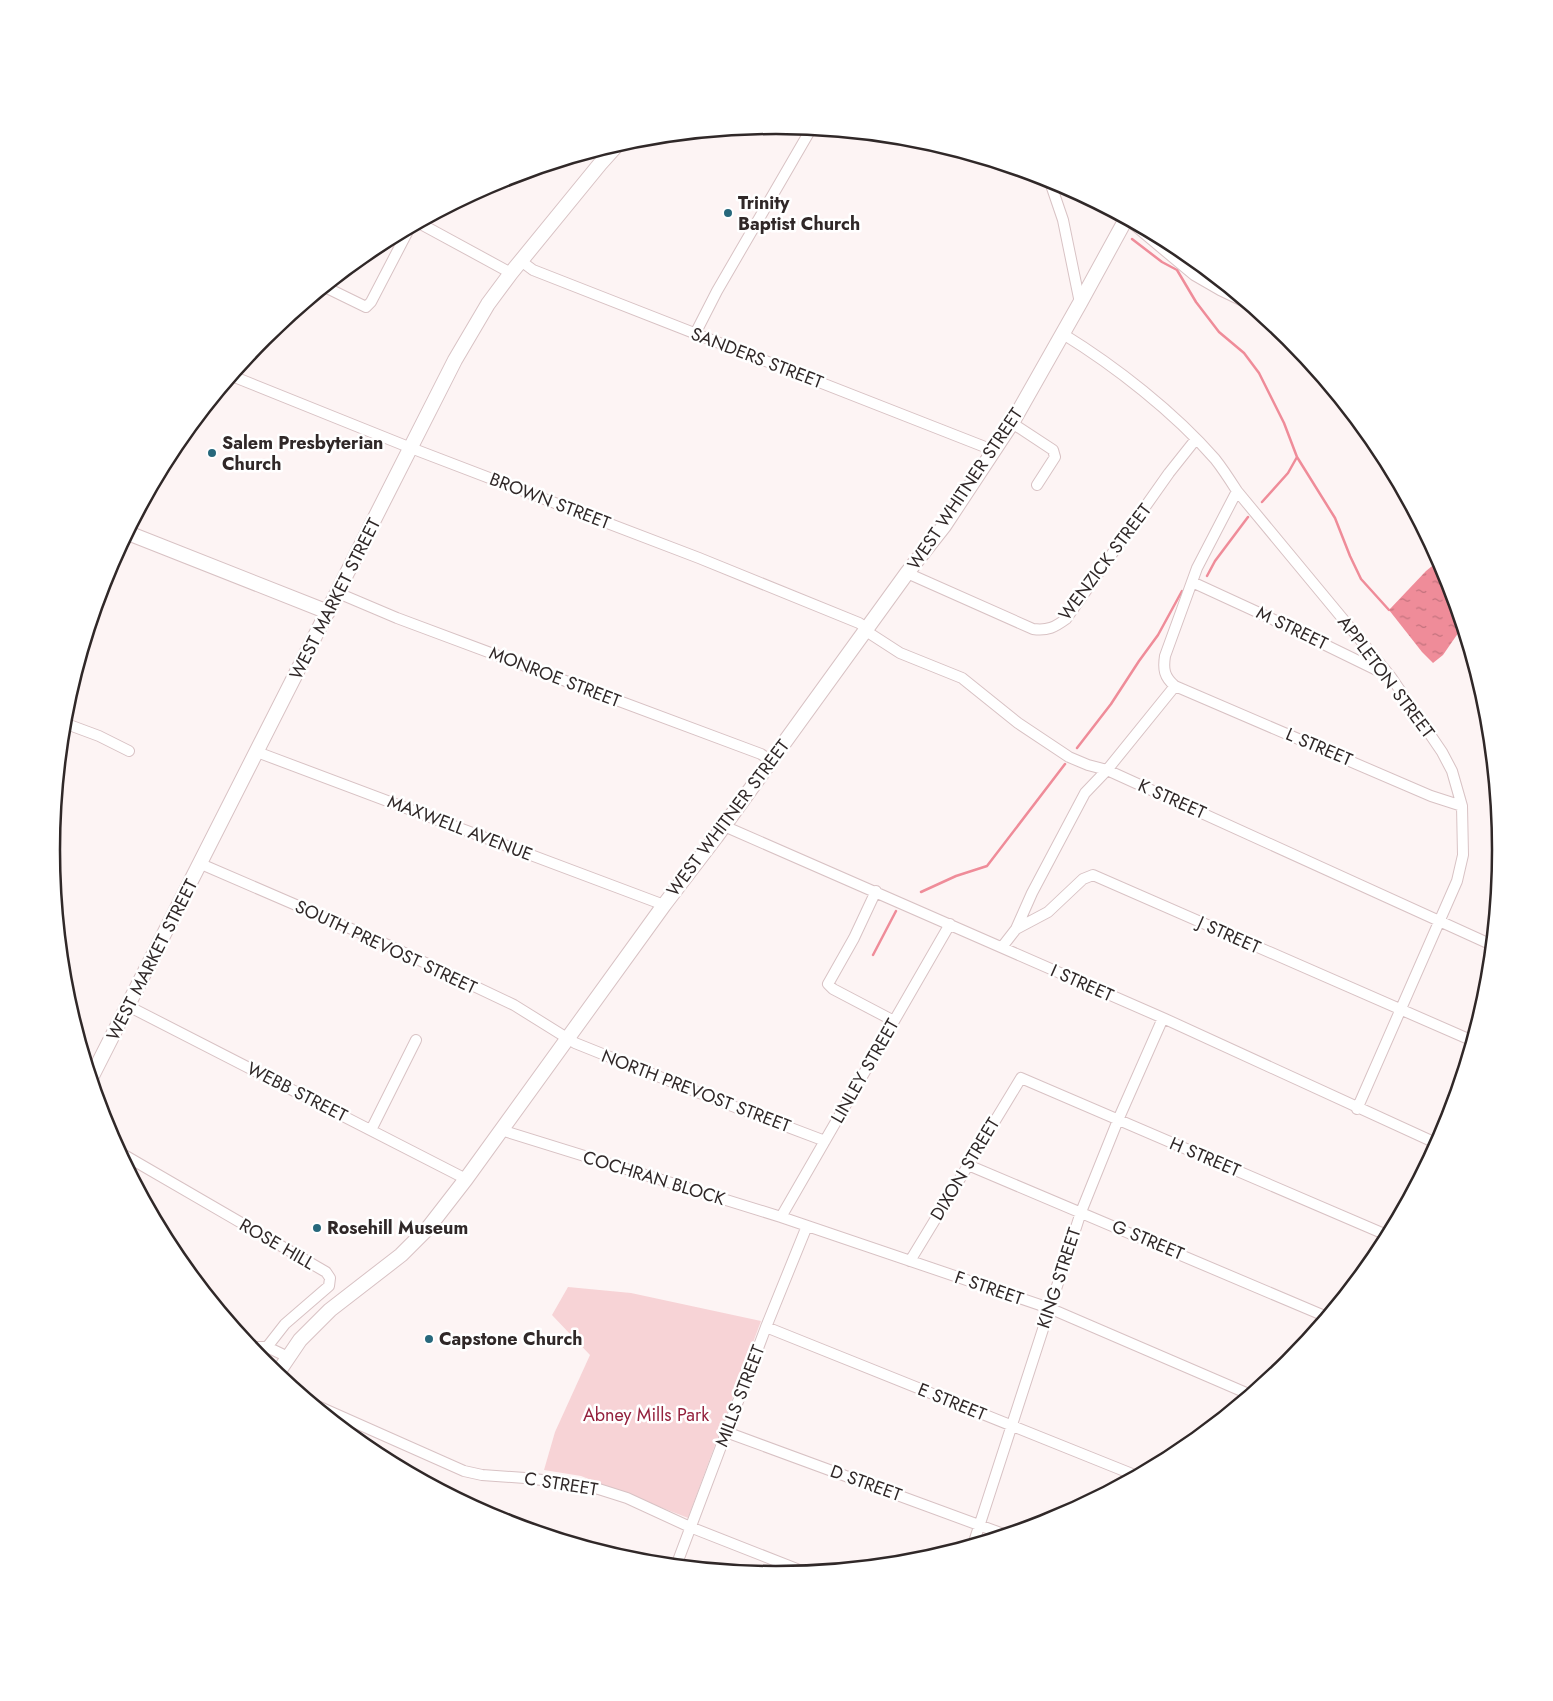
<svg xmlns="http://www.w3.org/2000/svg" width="1553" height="1701" font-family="Jost,sans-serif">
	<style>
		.park { fill: #f7d3d6 }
		.water { fill: url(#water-ripples) }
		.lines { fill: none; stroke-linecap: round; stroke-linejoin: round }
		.stream { stroke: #ef8c99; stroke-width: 2.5 }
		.street-casing { stroke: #d8c2c4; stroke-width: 12 }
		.secondary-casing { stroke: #d8c2c4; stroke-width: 16 }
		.street { stroke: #fff; stroke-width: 10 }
		.secondary { stroke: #fff; stroke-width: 14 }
		.poi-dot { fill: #27687c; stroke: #fff; stroke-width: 2 }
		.labels { text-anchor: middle; stroke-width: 5; stroke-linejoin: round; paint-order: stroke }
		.poi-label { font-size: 18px; font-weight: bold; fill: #302828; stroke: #fff; text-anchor: start }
		.street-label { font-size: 18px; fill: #302828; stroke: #fff }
		.park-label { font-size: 18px; fill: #94213d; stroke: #fff }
		.rim { fill: none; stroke: #302828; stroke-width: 2.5 }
	</style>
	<defs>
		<pattern id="water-ripples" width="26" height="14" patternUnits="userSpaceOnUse" patternTransform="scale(1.25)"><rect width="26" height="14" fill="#ef8c99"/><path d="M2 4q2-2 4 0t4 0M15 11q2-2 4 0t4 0" fill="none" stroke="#c2727d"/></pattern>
	</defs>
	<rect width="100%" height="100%" fill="#fdf4f4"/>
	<path class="park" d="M 568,1287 L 631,1293 L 761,1321 L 688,1518 L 581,1476 L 544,1470 L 555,1432 L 590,1355 L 552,1315 Z"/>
	<path class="water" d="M 1437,562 L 1447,573 L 1463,626 L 1443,655 L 1433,663 L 1422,652 L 1389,610 L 1426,571 Z"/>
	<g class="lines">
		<path class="stream" d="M 1132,239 L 1162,262 L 1177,270 L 1196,302 L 1219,332 L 1244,353 L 1259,373 L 1284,423 L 1297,457 L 1335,518 L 1350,556 L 1361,579 L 1389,610
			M 1262,502 L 1288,473 L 1297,457
			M 1207,576 L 1215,561 L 1248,517
			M 1077,748 L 1111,704 L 1139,661 L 1158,635 L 1182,591
			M 921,892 L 956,876 L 987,866 L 1065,764
			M 873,955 L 896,911"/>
		<g class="street-casing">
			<path id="street" d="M 1049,179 L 1063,220 L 1080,303
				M 1127,219 L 1194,275 L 1220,290 L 1245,302
				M 419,223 L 511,273
				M 521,261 L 533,270 L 985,447 L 993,453
				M 325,287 L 366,307 L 371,302 L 409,229
				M 695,334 L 717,291 L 811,129
				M 1063,334 C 1115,366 1174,412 1215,459 C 1223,469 1230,480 1237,491 L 1391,677 L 1442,752 L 1452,771 L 1462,806 L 1463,855 L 1457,881 L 1357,1109
				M 232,376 L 411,448 L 699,558 L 859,623 L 868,629
				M 1012,423 L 1053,450 L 1055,457 L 1037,485
				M 907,573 L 1033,629 C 1048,631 1055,627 1066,619 L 1169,473 L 1196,439
				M 1192,582 L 1268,617 L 1387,675
				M 338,593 L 397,618 L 761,754 L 771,761
				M 866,631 L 900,653 L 962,678 L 1018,723 L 1069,757 L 1088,765 L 1107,770 L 1492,945
				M 1175,686 L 1431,796 L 1462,806
				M 64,723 L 99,736 L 129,751
				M 257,752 L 664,905
				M 724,826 L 1163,1018 L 1438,1144
				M 201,864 L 377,940 L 514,1005 L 575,1043 L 727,1104 L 825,1141
				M 876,891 L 854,938 L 828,984 L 833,989 L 894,1021
				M 1016,929 L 1032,893 L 1085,793 L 1107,770 L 1175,686 C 1164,677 1163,669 1165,656 L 1197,568 L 1237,491
				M 1002,947 L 1016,929 L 1048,912 L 1083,879 L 1093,875 L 1473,1041
				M 128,1006 L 466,1179
				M 371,1130 L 416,1040
				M 501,1130 L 781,1217 L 1049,1308 L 1251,1395
				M 119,1152 L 326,1272 L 330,1278 L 329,1286 L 285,1324 L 267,1347 L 288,1357
				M 968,1165 L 1327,1317
				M 781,1217 L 950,924
				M 910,1261 L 1021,1078 L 1389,1236
				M 766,1327 L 1137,1476
				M 251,1347 L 267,1347
				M 313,1404 L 464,1471 L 482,1475 L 525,1478 L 586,1485 L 627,1498 L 690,1527 L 807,1573
				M 726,1432 L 1006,1535
				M 973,1545 L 1081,1212 L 1118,1120 L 1163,1018
				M 676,1566 L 766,1327 L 807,1226"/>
		</g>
		<g class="secondary-casing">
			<path id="secondary" d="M 128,533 L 328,612
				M 91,1078 L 455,360 L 488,304 L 511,273 L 600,164 L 618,144
				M 277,1374 L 300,1340 L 330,1310 L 401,1255 L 428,1228 L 466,1179 L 664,905 L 716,837 L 907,573 L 944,526 L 1012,423 L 1080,303 L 1126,219"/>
		</g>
		<use href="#street" class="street"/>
		<use href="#secondary" class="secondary"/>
	</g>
	<g class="poi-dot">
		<circle cx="728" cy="213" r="5"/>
		<circle cx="212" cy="453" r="5"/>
		<circle cx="317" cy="1228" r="5"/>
		<circle cx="429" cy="1339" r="5"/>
	</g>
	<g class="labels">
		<g class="poi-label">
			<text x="738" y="209">Trinity<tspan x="738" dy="21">Baptist Church</tspan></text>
			<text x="222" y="449">Salem Presbyterian<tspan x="222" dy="21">Church</tspan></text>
			<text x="327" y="1234">Rosehill Museum</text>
			<text x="439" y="1345">Capstone Church</text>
		</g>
		<g class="street-label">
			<text transform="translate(757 358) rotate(21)" y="6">SANDERS STREET</text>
			<text transform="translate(965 489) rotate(-56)" y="6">WEST WHITNER STREET</text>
			<text transform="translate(550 501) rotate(21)" y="6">BROWN STREET</text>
			<text transform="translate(1105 562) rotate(-53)" y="6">WENZICK STREET</text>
			<text transform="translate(335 599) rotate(-63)" y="6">WEST MARKET STREET</text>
			<text transform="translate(1292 628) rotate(26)" y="6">M STREET</text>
			<text transform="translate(555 677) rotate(21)" y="6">MONROE STREET</text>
			<text transform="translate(1386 677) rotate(53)" y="6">APPLETON STREET</text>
			<text transform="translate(1319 747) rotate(23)" y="6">L STREET</text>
			<text transform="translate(1172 799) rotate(24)" y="6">K STREET</text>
			<text transform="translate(728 818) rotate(-53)" y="6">WEST WHITNER STREET</text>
			<text transform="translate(460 828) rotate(21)" y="6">MAXWELL AVENUE</text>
			<text transform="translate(1229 935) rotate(24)" y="6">J STREET</text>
			<text transform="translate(386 947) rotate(25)" y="6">SOUTH PREVOST STREET</text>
			<text transform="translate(152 960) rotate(-63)" y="6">WEST MARKET STREET</text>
			<text transform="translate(1082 983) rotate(24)" y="6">I STREET</text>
			<text transform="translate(865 1071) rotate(-60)" y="6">LINLEY STREET</text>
			<text transform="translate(696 1091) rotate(21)" y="6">NORTH PREVOST STREET</text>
			<text transform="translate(297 1092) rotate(27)" y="6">WEBB STREET</text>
			<text transform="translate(1205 1157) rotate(23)" y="6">H STREET</text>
			<text transform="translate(965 1169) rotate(-59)" y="6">DIXON STREET</text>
			<text transform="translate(654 1178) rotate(17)" y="6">COCHRAN BLOCK</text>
			<text transform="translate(1148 1240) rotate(23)" y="6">G STREET</text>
			<text transform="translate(277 1244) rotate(30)" y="6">ROSE HILL</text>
			<text transform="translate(1059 1278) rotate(-72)" y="6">KING STREET</text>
			<text transform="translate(989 1288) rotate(19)" y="6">F STREET</text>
			<text transform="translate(740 1396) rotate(-69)" y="6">MILLS STREET</text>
			<text transform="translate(952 1402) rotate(22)" y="6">E STREET</text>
			<text transform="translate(866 1483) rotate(20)" y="6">D STREET</text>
			<text transform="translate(561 1484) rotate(9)" y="6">C STREET</text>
		</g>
		<g class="park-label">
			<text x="646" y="1421">Abney Mills Park</text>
		</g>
	</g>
	<path d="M0 0H1553V1701H0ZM60 850a716 716 0 1 1 1432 0a716 716 0 1 1-1432 0Z" fill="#fff" fill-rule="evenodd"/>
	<path class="rim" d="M60 850a716 716 0 1 1 1432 0a716 716 0 1 1-1432 0Z"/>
</svg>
